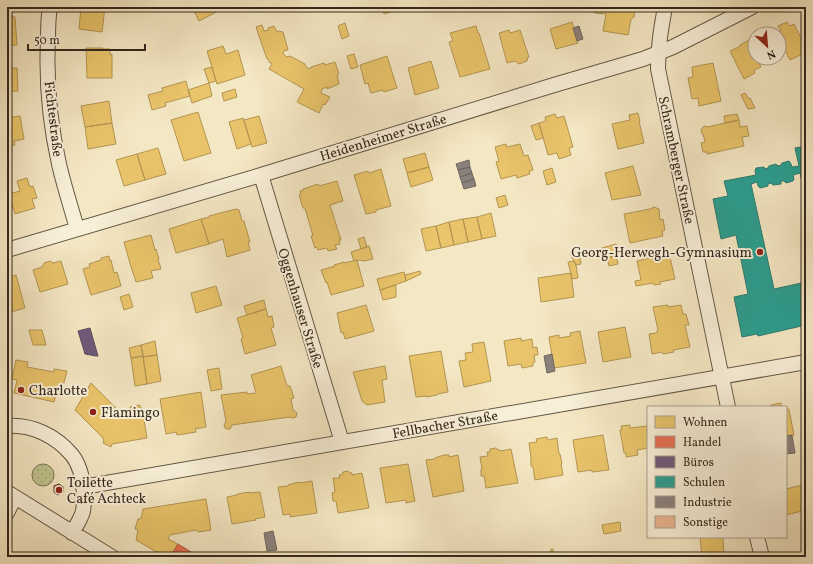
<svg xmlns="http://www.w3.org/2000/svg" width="813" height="564" font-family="Vollkorn,serif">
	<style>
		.green { fill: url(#green-dots); stroke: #7a7656 }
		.homes { fill: #e9c46a; stroke: #b39553 }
		.shops { fill: #e76f51; stroke: #b15a42 }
		.offices { fill: #6d597a; stroke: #5c4a5e }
		.schools { fill: #2a9d8f; stroke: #2d7a6d }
		.industry { fill: #8a817c; stroke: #706660 }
		.building { fill: #e8b48f; stroke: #34281e }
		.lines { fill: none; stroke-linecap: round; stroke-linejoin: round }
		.minor-casing { stroke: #645847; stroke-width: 16 }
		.minor { stroke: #f8efd8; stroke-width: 14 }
		.poi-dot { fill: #8f2418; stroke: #f8efd8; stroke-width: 1.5 }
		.labels { text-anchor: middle; stroke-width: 4; stroke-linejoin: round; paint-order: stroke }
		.street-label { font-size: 14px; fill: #34281e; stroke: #f8efd8 }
		.poi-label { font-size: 14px; fill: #34281e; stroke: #f8efd8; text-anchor: start }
	</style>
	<defs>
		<pattern id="green-dots" width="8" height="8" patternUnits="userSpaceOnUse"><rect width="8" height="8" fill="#c1c48f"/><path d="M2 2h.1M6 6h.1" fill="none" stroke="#a6a87b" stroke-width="1.8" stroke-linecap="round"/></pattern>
	</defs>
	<rect width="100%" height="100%" fill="#f4e7c3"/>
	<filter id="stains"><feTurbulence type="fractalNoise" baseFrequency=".005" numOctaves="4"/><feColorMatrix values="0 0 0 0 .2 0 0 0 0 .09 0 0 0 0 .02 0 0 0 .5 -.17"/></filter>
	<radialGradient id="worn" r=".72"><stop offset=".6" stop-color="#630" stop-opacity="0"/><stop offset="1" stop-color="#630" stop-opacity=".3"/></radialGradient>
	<path class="green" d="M32 475a11 11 0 1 1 22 0a11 11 0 1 1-22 0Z"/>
	<path class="homes" d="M 81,7 L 105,7 L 102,32 L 79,29 Z
		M 192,7 L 224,7 L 224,8 L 199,21 Z
		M 382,7 L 393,7 L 394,11 L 384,14 Z
		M 594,7 L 633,7 L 633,9 L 635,11 L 634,17 L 631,19 L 628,35 L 603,31 L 606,14 L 595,13 L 594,10 Z
		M 7,17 L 15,17 L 17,45 L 7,46 Z
		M 572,22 L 578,43 L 556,49 L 550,29 Z
		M 787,22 L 790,26 L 794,24 L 801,38 L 802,37 L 805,41 L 803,42 L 806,48 L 806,52 L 790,60 L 779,38 L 779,34 L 777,34 L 777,33 L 781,31 L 778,26 Z
		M 345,23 L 349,36 L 342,39 L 338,26 Z
		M 262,25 L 264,31 L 269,30 L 268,28 L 274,26 L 277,32 L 279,31 L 283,32 L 288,50 L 284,51 L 283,54 L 287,57 L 290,56 L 305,64 L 306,67 L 310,69 L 311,67 L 324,63 L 325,65 L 335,62 L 339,74 L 337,75 L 339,84 L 327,89 L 327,87 L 322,89 L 321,93 L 330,97 L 325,105 L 323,104 L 319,113 L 297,102 L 304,89 L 269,69 L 272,64 L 272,63 L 270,63 L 268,59 L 267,59 L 256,27 Z
		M 476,26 L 478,33 L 479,33 L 490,69 L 460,77 L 449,42 L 453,41 L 450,33 Z
		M 509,30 L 510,33 L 520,30 L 529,57 L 528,57 L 527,61 L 519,64 L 515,61 L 507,63 L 499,33 Z
		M 751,39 L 752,40 L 754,39 L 755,41 L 755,58 L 757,58 L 761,67 L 754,70 L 755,73 L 744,79 L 730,51 L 739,47 L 740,45 Z
		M 223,46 L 226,54 L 238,50 L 245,75 L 217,84 L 207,51 Z
		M 86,48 L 103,48 L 103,49 L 110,49 L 110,55 L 112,54 L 112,78 L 87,78 Z
		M 354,54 L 358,67 L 351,69 L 347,56 Z
		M 387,56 L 397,88 L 384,92 L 383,90 L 371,93 L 368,83 L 365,84 L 360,65 Z
		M 431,61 L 439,88 L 415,95 L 408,68 Z
		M 713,63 L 721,101 L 699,106 L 698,98 L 692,99 L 688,78 L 693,77 L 692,67 Z
		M 212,67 L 216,81 L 209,83 L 204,69 Z
		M 7,68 L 17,68 L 18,91 L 7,91 Z
		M 186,81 L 190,96 L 165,103 L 166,106 L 152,110 L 148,95 L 163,91 L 162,88 Z
		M 209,83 L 212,96 L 192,103 L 188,90 Z
		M 235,89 L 237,97 L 224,101 L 222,93 Z
		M 745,93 L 749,99 L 750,98 L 755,108 L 748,109 L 741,95 Z
		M 109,101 L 112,123 L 85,127 L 81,106 Z
		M 198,112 L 211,153 L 184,161 L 171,120 Z
		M 638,113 L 640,121 L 639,121 L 644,143 L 618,149 L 612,124 L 630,120 L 629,115 Z
		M 555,114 L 557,118 L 564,116 L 573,147 L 569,148 L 571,155 L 559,159 L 557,153 L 548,155 L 539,123 L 546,121 L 545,117 Z
		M 737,114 L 739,120 L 725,123 L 724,116 Z
		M 20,116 L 24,139 L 14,141 L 15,145 L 7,146 L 7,118 Z
		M 259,116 L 267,143 L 252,147 L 244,120 Z
		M 243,118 L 251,144 L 237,149 L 229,122 Z
		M 739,120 L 740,127 L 747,126 L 749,136 L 742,137 L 744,146 L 707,154 L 707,152 L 703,152 L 701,143 L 705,142 L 703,134 L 702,134 L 701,130 L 703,127 L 706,126 L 707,127 Z
		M 112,123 L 116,144 L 88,149 L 85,127 Z
		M 539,123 L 543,138 L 536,140 L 531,126 Z
		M 506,144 L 507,147 L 520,144 L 524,156 L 528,155 L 533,170 L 529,171 L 530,174 L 517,178 L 516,175 L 501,179 L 496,162 L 499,161 L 495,147 Z
		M 158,148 L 166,174 L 145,180 L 137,154 Z
		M 425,153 L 429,167 L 407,173 L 403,159 Z
		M 137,154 L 145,180 L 124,186 L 116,160 Z
		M 633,166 L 641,195 L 612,200 L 605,173 Z
		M 429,167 L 433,180 L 411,187 L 407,173 Z
		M 552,168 L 556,182 L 547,185 L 543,171 Z
		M 381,169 L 391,206 L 376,210 L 376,212 L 366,214 L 354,175 L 368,171 L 369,173 Z
		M 27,178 L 30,187 L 33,186 L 37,198 L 32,199 L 35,208 L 15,214 L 9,194 L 20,191 L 17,181 Z
		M 337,181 L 343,201 L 330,205 L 341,240 L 339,240 L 340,244 L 335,245 L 337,249 L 328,251 L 327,248 L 318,250 L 317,247 L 315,248 L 311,236 L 313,236 L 305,208 L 303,208 L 299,195 L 301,195 L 300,191 L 304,190 L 303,189 L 318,184 L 319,186 Z
		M 505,195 L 508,205 L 499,208 L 496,198 Z
		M 654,207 L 659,209 L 660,220 L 663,219 L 665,230 L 662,231 L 663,236 L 630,243 L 624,214 L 650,209 Z
		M 236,209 L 239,210 L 242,221 L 244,221 L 250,242 L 248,242 L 250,250 L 227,257 L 223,239 L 209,244 L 201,219 L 210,217 L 209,216 Z
		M 491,213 L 496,236 L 482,239 L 477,217 Z
		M 477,217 L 482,239 L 468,242 L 463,219 Z
		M 201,219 L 209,244 L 176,253 L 169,229 Z
		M 463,219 L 468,242 L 454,245 L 449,222 Z
		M 449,222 L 454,245 L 441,248 L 436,226 Z
		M 436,226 L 441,248 L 426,251 L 421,229 Z
		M 151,235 L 155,250 L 156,249 L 159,259 L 158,259 L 161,269 L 151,271 L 153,278 L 136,282 L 131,267 L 124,242 Z
		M 364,237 L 367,247 L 361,249 L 358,239 Z
		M 616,244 L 619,255 L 605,258 L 602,248 Z
		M 369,246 L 373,259 L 364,261 L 359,260 L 357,261 L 357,260 L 354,261 L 351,252 Z
		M 579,252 L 581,264 L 576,265 L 570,254 Z
		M 669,253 L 675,279 L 660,282 L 661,284 L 654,285 L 653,283 L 636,286 L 635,281 L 641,280 L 637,261 Z
		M 109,256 L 110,261 L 111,260 L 114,273 L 117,272 L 121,286 L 91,295 L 83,269 L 90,267 L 89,264 L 101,260 L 101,258 Z
		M 616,256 L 618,264 L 609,266 L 607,258 Z
		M 357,260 L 364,286 L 331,295 L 327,282 L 326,283 L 321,270 L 335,266 L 334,265 L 344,262 L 344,263 Z
		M 50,261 L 53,263 L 61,261 L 68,284 L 40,292 L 33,270 L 42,267 L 44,263 Z
		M 574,261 L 576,265 L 578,278 L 572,279 L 568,262 Z
		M 420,271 L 421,274 L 406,281 L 405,275 Z
		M 404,272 L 406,281 L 380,290 L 377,279 Z
		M 571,273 L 574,297 L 541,302 L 538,278 Z
		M 16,275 L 25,308 L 7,313 L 7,278 Z
		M 396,285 L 396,297 L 383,300 L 380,290 Z
		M 216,286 L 222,305 L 196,313 L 191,293 Z
		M 129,294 L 133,307 L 124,310 L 120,297 Z
		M 264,300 L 266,309 L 247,315 L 244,306 Z
		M 366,305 L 374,331 L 345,339 L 343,332 L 341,333 L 337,313 Z
		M 668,305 L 668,307 L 681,305 L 683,314 L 686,314 L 689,325 L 685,325 L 690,347 L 673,350 L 674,352 L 663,354 L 662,352 L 652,354 L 649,334 L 656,333 L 658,330 L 653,307 Z
		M 266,309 L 268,317 L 272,316 L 274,327 L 271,328 L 276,345 L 245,354 L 241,339 L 243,338 L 237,318 Z
		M 625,327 L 631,357 L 603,362 L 598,332 Z
		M 29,330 L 42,330 L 46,345 L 33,345 Z
		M 580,331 L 586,363 L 554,368 L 549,337 L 559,335 L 559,338 L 571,336 L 570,333 Z
		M 521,338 L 521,341 L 532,339 L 533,348 L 537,347 L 538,355 L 534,355 L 535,362 L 533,363 L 533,366 L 522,368 L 521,364 L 508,366 L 504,341 Z
		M 155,341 L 157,355 L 143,357 L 141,345 Z
		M 484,342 L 491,381 L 464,387 L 459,361 L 466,360 L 465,353 L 473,352 L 472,344 Z
		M 141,345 L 143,356 L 131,358 L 129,348 Z
		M 441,351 L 448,392 L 437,394 L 437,395 L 426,397 L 426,396 L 416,397 L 409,356 Z
		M 157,355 L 161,381 L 147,384 L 143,357 Z
		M 143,356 L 147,384 L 135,386 L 131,358 Z
		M 16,360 L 28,362 L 27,367 L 54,372 L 54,369 L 67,371 L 62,390 L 57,389 L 54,402 L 14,393 L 17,380 L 12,379 Z
		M 281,366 L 287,386 L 290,386 L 294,398 L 291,399 L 293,410 L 297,413 L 296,417 L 293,418 L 290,417 L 232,425 L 230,429 L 227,429 L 225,428 L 224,425 L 226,421 L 221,395 L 247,392 L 247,394 L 256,393 L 251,375 Z
		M 385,366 L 387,379 L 382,380 L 385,402 L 367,405 L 362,401 L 353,372 Z
		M 219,368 L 222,389 L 211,391 L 207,370 Z
		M 91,383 L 120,412 L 130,410 L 130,407 L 140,405 L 140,408 L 142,408 L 147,438 L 112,444 L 111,447 L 103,443 L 104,440 L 101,436 L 75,410 Z
		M 201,392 L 206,427 L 195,429 L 196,432 L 177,435 L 176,432 L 166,434 L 160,399 Z
		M 781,403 L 781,407 L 771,407 L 771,405 Z
		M 786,409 L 789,409 L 794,435 L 786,436 Z
		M 630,425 L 630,428 L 647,426 L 648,448 L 637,450 L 638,455 L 626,457 L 626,453 L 624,453 L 620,430 L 622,430 L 621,426 Z
		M 603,435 L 609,470 L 592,472 L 592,470 L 578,472 L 573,440 Z
		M 547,437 L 548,440 L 557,438 L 559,454 L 560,454 L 562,464 L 561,464 L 563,475 L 535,480 L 533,467 L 531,466 L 531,458 L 529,443 L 537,442 L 536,439 Z
		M 496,448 L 498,450 L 500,450 L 501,451 L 511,449 L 518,483 L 486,488 L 484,476 L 481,476 L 481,469 L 482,469 L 480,457 L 488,456 L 487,452 L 490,452 L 490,449 Z
		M 444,455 L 449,455 L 449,457 L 458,455 L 464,491 L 433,497 L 426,460 L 435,459 L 435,458 Z
		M 408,464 L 415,501 L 406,503 L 406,500 L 386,503 L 380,468 Z
		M 348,471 L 350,473 L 352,473 L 352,475 L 362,473 L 369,508 L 338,513 L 336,501 L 333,501 L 332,493 L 335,492 L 333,478 L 340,478 L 339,475 L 342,475 L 343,472 Z
		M 312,481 L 317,513 L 290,517 L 290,514 L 283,515 L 278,487 L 288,486 L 288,485 L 299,482 L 300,483 Z
		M 806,484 L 806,510 L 786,515 L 786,489 Z
		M 250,492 L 250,493 L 260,492 L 265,517 L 255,519 L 256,520 L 232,524 L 227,497 L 237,495 L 237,494 Z
		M 206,499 L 211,530 L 198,532 L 196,530 L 170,535 L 168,539 L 178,544 L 170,557 L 165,557 L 136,540 L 138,530 L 135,529 L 138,519 L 141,519 L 143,509 Z
		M 620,522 L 621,531 L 604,534 L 602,525 Z
		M 700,537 L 723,537 L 724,554 L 721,555 L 721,557 L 702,557 Z
		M 551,549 L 553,549 L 554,557 L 541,557 L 541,553 L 551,552 Z"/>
	<path class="shops" d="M 178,544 L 191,552 L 188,557 L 170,557 Z"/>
	<path class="offices" d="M 90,328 L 98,356 L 96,356 L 85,354 L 78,331 Z"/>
	<path class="schools" d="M 806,146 L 806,191 L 804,192 L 800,173 L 793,175 L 794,179 L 793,181 L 786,183 L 784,181 L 781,181 L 781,184 L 773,185 L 771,183 L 768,184 L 768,186 L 760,188 L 758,186 L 757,182 L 751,184 L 774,289 L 806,282 L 806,325 L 758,336 L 757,334 L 742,337 L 734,297 L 748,294 L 736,235 L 721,239 L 713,199 L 728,196 L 724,181 L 756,175 L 755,171 L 756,168 L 764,167 L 765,169 L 768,168 L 769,166 L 776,164 L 778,166 L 781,165 L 782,163 L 789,161 L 791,164 L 792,167 L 799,166 L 795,148 Z"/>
	<path class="industry" d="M 7,9 L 11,9 L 12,17 L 7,17 Z
		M 579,26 L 583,39 L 577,41 L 573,28 Z
		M 469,160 L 470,167 L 458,170 L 456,164 Z
		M 470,167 L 472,173 L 460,177 L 458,170 Z
		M 472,173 L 474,179 L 462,183 L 460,177 Z
		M 474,179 L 476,186 L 464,189 L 462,183 Z
		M 552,354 L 555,371 L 547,373 L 544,356 Z
		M 792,435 L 795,453 L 786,454 L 786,436 Z
		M 273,531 L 277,550 L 267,551 L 264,533 Z"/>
	<path class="building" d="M 59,484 L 63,487 L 63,492 L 58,495 L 54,492 L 54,486 Z"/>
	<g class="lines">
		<g class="minor-casing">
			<path id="minor" d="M 50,7 C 48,18 48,29 48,40 C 46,81 50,124 59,164 C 64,186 71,207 77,229
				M 665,7 C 661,29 658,46 658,69 L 728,407
				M 261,175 L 342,442
				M 7,250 L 261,175 L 554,85 L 643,59 L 673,47 L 752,7
				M 7,426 C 32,424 56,436 72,455 C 80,465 83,480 84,493 C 84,499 84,505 83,511 C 81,519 76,526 72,533
				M 83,487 L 806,362
				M 7,492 L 112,557
				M 7,513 L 15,497
				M 757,537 L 762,557"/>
		</g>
		<use href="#minor" class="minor"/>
	</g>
	<g class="poi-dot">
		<circle cx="760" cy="252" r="4"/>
		<circle cx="21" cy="390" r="4"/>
		<circle cx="93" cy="412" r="4"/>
		<circle cx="59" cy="490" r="4"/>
	</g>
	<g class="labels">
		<g class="street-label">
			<text transform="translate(54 119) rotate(83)" y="5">Fichtestraße</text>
			<text transform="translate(383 137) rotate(-17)" y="5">Heidenheimer Straße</text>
			<text transform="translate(677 160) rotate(78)" y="5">Schramberger Straße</text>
			<text transform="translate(301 308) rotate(73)" y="5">Oggenhauser Straße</text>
			<text transform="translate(445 424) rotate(-10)" y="5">Fellbacher Straße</text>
		</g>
		<g class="poi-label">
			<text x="752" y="257" text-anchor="end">Georg-Herwegh-Gymnasium</text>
			<text x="29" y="395">Charlotte</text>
			<text x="101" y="417">Flamingo</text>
			<text x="67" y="487">Toilette<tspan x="67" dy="16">Café Achteck</tspan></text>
		</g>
	</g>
	<rect width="813" height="564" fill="none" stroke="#f4e7c3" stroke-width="24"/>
	<rect x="8" y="8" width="797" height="548" fill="none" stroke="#34281e" stroke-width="2"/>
	<rect x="12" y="12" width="789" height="540" fill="none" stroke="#34281e"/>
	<rect x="647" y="406" width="140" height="132" fill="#f8efd8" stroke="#aa9f8e"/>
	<rect x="655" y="416" width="20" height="12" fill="#e9c46a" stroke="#aa9f8e"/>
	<text x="683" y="426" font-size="12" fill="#34281e">Wohnen</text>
	<rect x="655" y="436" width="20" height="12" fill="#e76f51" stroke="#aa9f8e"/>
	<text x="683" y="446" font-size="12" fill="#34281e">Handel</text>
	<rect x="655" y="456" width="20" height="12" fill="#6d597a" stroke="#aa9f8e"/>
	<text x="683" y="466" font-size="12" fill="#34281e">Büros</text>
	<rect x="655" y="476" width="20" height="12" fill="#2a9d8f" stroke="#aa9f8e"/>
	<text x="683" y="486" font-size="12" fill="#34281e">Schulen</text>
	<rect x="655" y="496" width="20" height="12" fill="#8a817c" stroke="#aa9f8e"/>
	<text x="683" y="506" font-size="12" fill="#34281e">Industrie</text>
	<rect x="655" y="516" width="20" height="12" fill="#e8b48f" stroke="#aa9f8e"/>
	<text x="683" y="526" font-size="12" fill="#34281e">Sonstige</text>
	<g transform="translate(767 46) rotate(154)"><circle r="19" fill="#f8efd8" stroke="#aa9f8e"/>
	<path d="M0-3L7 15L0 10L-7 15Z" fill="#8f2418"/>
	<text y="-6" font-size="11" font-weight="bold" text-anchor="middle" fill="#34281e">N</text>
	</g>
	<path d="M28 44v6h117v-6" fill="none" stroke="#34281e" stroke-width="2"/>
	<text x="34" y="44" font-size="12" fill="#34281e" stroke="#f8efd8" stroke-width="3" paint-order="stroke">50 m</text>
	<rect width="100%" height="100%" filter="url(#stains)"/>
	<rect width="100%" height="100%" fill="url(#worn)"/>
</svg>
